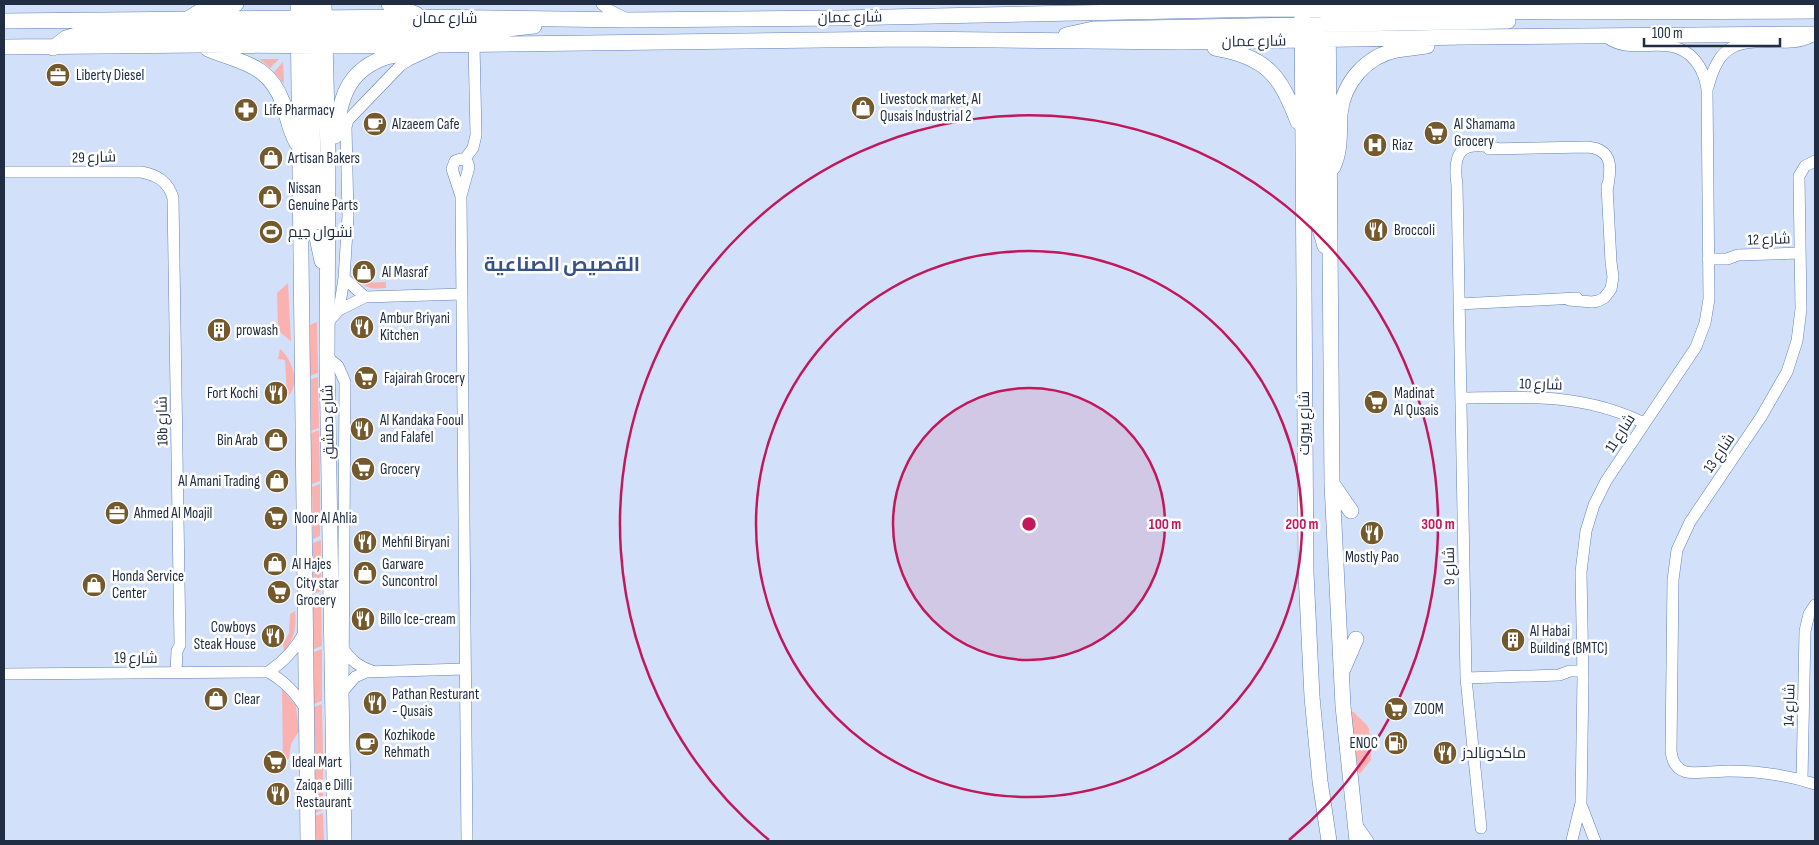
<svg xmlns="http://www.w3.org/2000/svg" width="1819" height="845" font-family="'Sofia Sans Condensed',Cairo,sans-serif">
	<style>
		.green { fill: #f9b2b0 }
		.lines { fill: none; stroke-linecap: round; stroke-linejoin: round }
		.minor-casing { stroke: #6382b8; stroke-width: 12 }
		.major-casing { stroke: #6382b8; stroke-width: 16 }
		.minor { stroke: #fff; stroke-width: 11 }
		.major { stroke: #fff; stroke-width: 15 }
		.ring { fill: none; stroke: #c2185b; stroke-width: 2.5 }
		.labels { text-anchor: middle; stroke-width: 5; stroke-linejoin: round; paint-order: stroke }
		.street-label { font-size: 15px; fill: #202d43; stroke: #fff }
		.poi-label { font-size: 15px; fill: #202d43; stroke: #fff; text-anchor: start }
		.district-label { font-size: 20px; font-weight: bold; fill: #375386; stroke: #fff }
		.centre { fill: #c2185b; stroke: #fff; stroke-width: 2.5 }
		.ring-label { font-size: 15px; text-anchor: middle; font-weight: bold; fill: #c2185b; stroke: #fff; stroke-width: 5; stroke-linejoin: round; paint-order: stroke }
	</style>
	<rect width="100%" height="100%" fill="#d2e1f9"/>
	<path class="green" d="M 259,59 L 279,59 L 270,68 Z
		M 283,62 L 284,84 L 274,72 Z
		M 386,282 L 386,288 C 376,289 368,289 360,283 Z
		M 288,283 L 291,341 L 281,333 L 278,327 L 277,293 Z
		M 317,322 L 318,373 L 310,376 L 310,325 Z
		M 280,349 C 293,360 301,385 287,397 L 285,360 L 278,359 Z
		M 318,377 L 319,428 L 311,431 L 311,379 Z
		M 319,430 L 320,481 L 312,484 L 311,433 Z
		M 320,484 L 320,536 L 313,539 L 312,487 Z
		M 321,540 L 321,591 L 313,594 L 313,543 Z
		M 321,594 L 322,646 L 314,649 L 313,598 Z
		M 295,611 C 297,627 294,640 284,651 L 283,644 L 289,633 L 290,614 Z
		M 322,649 L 322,701 L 314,704 L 314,652 Z
		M 282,689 L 296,706 L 299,731 L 291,744 L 289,758 L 283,764 Z
		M 322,704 L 323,756 L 315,759 L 314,707 Z
		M 1350,712 L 1354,712 C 1358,718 1366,722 1369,729 L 1371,760 L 1360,774 L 1358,772 Z
		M 323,759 L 323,810 L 315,813 L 315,762 Z
		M 323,813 L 324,841 L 316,841 L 315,816 Z"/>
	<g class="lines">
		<g class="minor-casing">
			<path id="minor" d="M 602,4 L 609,10 L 627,19
				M 184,19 L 208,4
				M 1708,87 C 1720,42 1737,41 1780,42 C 1792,43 1802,42 1813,36
				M 1489,149 L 1587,147 C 1615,149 1611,171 1607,191
				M 461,159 L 467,161 L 469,167 L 461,196 L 452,169 L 455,161 Z
				M 464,160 L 473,148 L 476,135 L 474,44
				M 1815,161 L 1805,166 L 1799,176 L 1801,309 L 1797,341 L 1787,372 L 1761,417 L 1690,522 L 1677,550 L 1673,580 L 1671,751 C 1672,761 1676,769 1686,772 C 1693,774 1718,771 1728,771 C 1758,771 1787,775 1815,784
				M 4,172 L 141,172 C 157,175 168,181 173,198 L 180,645 L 177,651 L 176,672
				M 461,196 L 467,841
				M 1708,259 L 1727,259 L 1738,255 L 1800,253
				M 344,278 L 365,297
				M 1569,300 L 1592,302 L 1598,301 L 1604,298 L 1611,289 L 1613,277 L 1611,262 L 1607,186
				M 1459,304 L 1577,298
				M 339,310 L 365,297 L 462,294
				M 328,322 L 339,310 L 344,278 L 348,216 L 346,127 L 348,120 L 401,65 L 409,60 L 439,46
				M 327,357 L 338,366 L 345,382 L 343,691 L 346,841
				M 1461,398 C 1527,397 1583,393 1644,423
				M 344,650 C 351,661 359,667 372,671
				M 268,672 C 285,661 296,649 305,631
				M 4,674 L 268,672 C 285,681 296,693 306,710
				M 1466,678 L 1559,675 L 1570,671 L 1583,671
				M 343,691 L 355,677 L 366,672 L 464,669
				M 1802,780 L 1805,631 L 1809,614 L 1815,605
				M 1582,807 L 1595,841
				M 1356,824 L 1368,841
				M 1481,828 L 1466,678 L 1457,185 C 1452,150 1462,141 1496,148
				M 1572,840 L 1581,803 L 1583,678 L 1581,572 L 1586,531 L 1594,505 L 1606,481 L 1696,347 L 1705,323 L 1709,299 L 1707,89 C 1705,75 1700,64 1690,55 C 1662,33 1632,58 1605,36"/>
		</g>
		<g class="major-casing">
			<path id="major" d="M 298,4 L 308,841
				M 310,4 L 314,223 L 322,261
				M 324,4 L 328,154 L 327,357 L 335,841
				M 389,4 L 416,14
				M 1302,4 L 1306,573 L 1312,697 L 1320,781 L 1329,841
				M 1328,4 L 1332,484 L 1343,706 L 1357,841
				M 205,15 L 236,4
				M 4,21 L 421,17 L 628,20 L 840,18 L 1276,9 L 1567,12 L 1815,11
				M 1315,30 L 1317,219 L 1325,246
				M 1066,35 L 1093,29 L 1508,21
				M 4,47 L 200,45 L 349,46 L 907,39 L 1182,42 L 1465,37 L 1815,34
				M 53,48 L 66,38 L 80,34 L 499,30 L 534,26
				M 1215,48 C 1267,57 1280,75 1298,122
				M 208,49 C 242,63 269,64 283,103 C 288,117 289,130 297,143
				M 335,136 C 341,102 344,74 381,59 C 391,55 401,55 411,51
				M 1333,167 C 1341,150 1339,133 1340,114 C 1343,83 1366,56 1397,50 C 1407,48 1417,48 1427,46
				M 1333,485 L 1351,511
				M 1343,669 L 1356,639"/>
		</g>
		<use href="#minor" class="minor"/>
		<use href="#major" class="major"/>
	</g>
	<circle cx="1029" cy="524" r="136" fill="#c2185b" fill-opacity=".12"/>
	<g class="ring">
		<circle cx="1029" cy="524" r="136"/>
		<circle cx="1029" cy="524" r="273"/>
		<path d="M769 840A409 409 0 1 1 1289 840"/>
	</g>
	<defs>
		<g id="office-disc" transform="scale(1.25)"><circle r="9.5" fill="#73592b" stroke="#fff"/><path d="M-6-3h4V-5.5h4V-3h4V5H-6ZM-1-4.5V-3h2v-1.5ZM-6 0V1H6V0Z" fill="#fff"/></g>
		<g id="shop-disc" transform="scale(1.25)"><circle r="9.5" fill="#73592b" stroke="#fff"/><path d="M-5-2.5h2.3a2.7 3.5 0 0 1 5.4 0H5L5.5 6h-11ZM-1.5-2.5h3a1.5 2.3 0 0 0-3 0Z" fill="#fff"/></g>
		<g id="pharmacy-disc" transform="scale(1.25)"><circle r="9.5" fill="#73592b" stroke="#fff"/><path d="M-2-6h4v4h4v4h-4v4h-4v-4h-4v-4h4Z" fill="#fff"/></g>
		<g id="cafe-disc" transform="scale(1.25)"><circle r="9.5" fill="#73592b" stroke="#fff"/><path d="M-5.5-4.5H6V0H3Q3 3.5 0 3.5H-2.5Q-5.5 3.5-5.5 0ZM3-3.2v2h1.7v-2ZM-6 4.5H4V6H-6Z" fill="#fff"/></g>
		<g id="supermarket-disc" transform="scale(1.25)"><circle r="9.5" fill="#73592b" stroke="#fff"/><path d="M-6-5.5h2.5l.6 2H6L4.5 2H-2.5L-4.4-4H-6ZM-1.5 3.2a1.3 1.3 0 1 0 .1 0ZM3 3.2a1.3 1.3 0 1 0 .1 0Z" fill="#fff"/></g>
		<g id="hospital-disc" transform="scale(1.25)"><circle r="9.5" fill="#73592b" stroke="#fff"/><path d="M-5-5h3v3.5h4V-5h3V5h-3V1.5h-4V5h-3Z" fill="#fff"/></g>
		<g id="restaurant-disc" transform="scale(1.25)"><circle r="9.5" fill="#73592b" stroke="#fff"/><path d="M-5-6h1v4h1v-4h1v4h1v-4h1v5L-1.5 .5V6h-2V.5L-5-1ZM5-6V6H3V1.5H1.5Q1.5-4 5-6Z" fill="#fff"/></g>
		<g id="stadium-disc" transform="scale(1.25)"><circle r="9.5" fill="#73592b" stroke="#fff"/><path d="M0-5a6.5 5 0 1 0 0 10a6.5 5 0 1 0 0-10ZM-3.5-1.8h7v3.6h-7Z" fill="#fff"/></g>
		<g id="building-disc" transform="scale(1.25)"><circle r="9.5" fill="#73592b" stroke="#fff"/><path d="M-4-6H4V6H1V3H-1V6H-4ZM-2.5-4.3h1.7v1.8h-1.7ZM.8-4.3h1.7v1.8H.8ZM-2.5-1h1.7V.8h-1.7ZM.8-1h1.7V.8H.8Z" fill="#fff"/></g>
		<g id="fuel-disc" transform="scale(1.25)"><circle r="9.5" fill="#73592b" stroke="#fff"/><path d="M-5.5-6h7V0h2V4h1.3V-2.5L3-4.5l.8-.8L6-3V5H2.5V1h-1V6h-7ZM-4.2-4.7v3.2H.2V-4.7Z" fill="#fff"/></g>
	</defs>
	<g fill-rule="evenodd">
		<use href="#office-disc" x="58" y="75"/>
		<use href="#shop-disc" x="863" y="108"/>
		<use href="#pharmacy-disc" x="246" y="110"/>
		<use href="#cafe-disc" x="375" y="124"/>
		<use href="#supermarket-disc" x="1436" y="133"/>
		<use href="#hospital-disc" x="1375" y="145"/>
		<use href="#shop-disc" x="271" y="158"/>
		<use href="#shop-disc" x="270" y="197"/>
		<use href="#restaurant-disc" x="1376" y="230"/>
		<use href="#stadium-disc" x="271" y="232"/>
		<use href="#shop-disc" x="364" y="272"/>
		<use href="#restaurant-disc" x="362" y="327"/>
		<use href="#building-disc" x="219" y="330"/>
		<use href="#supermarket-disc" x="366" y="378"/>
		<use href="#restaurant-disc" x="276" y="393"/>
		<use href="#supermarket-disc" x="1376" y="402"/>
		<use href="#restaurant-disc" x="362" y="429"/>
		<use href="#shop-disc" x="276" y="440"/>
		<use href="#supermarket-disc" x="363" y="469"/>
		<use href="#shop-disc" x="277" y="481"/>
		<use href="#office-disc" x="117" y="513"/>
		<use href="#supermarket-disc" x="276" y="518"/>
		<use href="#restaurant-disc" x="1372" y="533"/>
		<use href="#restaurant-disc" x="365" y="542"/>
		<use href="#shop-disc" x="275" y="564"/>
		<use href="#shop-disc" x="365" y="573"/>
		<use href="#shop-disc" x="94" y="585"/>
		<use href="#supermarket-disc" x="279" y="592"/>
		<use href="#restaurant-disc" x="363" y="619"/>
		<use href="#restaurant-disc" x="273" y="636"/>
		<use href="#building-disc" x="1513" y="640"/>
		<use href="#shop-disc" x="216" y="699"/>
		<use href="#restaurant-disc" x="375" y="703"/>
		<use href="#supermarket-disc" x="1396" y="709"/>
		<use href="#fuel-disc" x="1396" y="743"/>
		<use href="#cafe-disc" x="367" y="744"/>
		<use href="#restaurant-disc" x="1445" y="753"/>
		<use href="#supermarket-disc" x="275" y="762"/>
		<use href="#restaurant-disc" x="278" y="794"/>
	</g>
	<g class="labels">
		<g class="street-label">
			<text transform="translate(850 17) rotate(-1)" y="5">شارع عمان</text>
			<text x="445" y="23">شارع عمان</text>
			<text transform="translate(1254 41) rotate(-1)" y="5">شارع عمان</text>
			<text transform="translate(94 157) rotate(-1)" y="5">شارع 29</text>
			<text transform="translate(1769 239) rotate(-2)" y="5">شارع 12</text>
			<text transform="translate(1541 384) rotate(2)" y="5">شارع 10</text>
			<text transform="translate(162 421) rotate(-91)" y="5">18b شارع</text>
			<text transform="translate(328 422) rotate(-91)" y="5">شارع دمشق</text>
			<text transform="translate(1304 423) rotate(-90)" y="5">شارع بيروت</text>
			<text transform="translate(1620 433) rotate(-57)" y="5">شارع 11</text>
			<text transform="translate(1719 453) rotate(-56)" y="5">شارع 13</text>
			<text transform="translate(1449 566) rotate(-91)" y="5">شارع 9</text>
			<text x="136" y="663">شارع 19</text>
			<text transform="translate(1789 705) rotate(-89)" y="5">شارع 14</text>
		</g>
		<g class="poi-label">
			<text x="76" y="80">Liberty Diesel</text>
			<text x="880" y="104">Livestock market, Al<tspan x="880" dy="17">Qusais Industrial 2</tspan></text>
			<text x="264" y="115">Life Pharmacy</text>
			<text x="392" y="129">Alzaeem Cafe</text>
			<text x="1454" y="129">Al Shamama<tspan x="1454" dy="17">Grocery</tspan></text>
			<text x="1392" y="150">Riaz</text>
			<text x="288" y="163">Artisan Bakers</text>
			<text x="288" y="193">Nissan<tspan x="288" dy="17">Genuine Parts</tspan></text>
			<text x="1394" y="235">Broccoli</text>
			<text x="288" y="237">نشوان جيم</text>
			<text x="382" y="277">Al Masraf</text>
			<text x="380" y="323">Ambur Briyani<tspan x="380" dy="17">Kitchen</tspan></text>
			<text x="236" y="335">prowash</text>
			<text x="384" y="383">Fajairah Grocery</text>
			<text x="258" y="398" text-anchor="end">Fort Kochi</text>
			<text x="1394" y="398">Madinat<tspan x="1394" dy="17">Al Qusais</tspan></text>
			<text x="380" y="425">Al Kandaka Fooul<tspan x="380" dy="17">and Falafel</tspan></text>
			<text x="258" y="445" text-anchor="end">Bin Arab</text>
			<text x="380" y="474">Grocery</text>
			<text x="260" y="486" text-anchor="end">Al Amani Trading</text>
			<text x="134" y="518">Ahmed Al Moajil</text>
			<text x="294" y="523">Noor Al Ahlia</text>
			<text x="382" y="547">Mehfil Biryani</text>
			<text x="1372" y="562" text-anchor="middle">Mostly Pao</text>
			<text x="292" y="569">Al Hajes</text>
			<text x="382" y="569">Garware<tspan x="382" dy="17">Suncontrol</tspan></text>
			<text x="112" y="581">Honda Service<tspan x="112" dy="17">Center</tspan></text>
			<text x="296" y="588">City star<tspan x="296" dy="17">Grocery</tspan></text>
			<text x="380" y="624">Billo Ice-cream</text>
			<text x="256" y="632" text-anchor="end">Cowboys<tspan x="256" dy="17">Steak House</tspan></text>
			<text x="1530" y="636">Al Habai<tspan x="1530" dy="17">Building (BMTC)</tspan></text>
			<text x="392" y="699">Pathan Resturant<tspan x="392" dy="17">- Qusais</tspan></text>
			<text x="234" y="704">Clear</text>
			<text x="1414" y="714">ZOOM</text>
			<text x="384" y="740">Kozhikode<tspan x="384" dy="17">Rehmath</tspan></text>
			<text x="1378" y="748" text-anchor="end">ENOC</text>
			<text x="1462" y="758">ماكدونالدز</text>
			<text x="292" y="767">Ideal Mart</text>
			<text x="296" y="790">Zaiqa e Dilli<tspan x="296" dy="17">Restaurant</tspan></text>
		</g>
		<g class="district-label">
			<text x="562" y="271">القصيص الصناعية</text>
		</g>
	</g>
	<circle cx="1029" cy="524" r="8" class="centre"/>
	<g class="ring-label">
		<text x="1165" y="529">100 m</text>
		<text x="1302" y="529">200 m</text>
		<text x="1438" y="529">300 m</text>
	</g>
	<rect width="1819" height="845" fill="none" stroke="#202d43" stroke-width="10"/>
	<path d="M1644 38v8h136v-8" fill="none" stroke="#202d43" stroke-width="2.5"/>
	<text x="1652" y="38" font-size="15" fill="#202d43" stroke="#ffffff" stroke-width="4" paint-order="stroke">100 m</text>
</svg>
